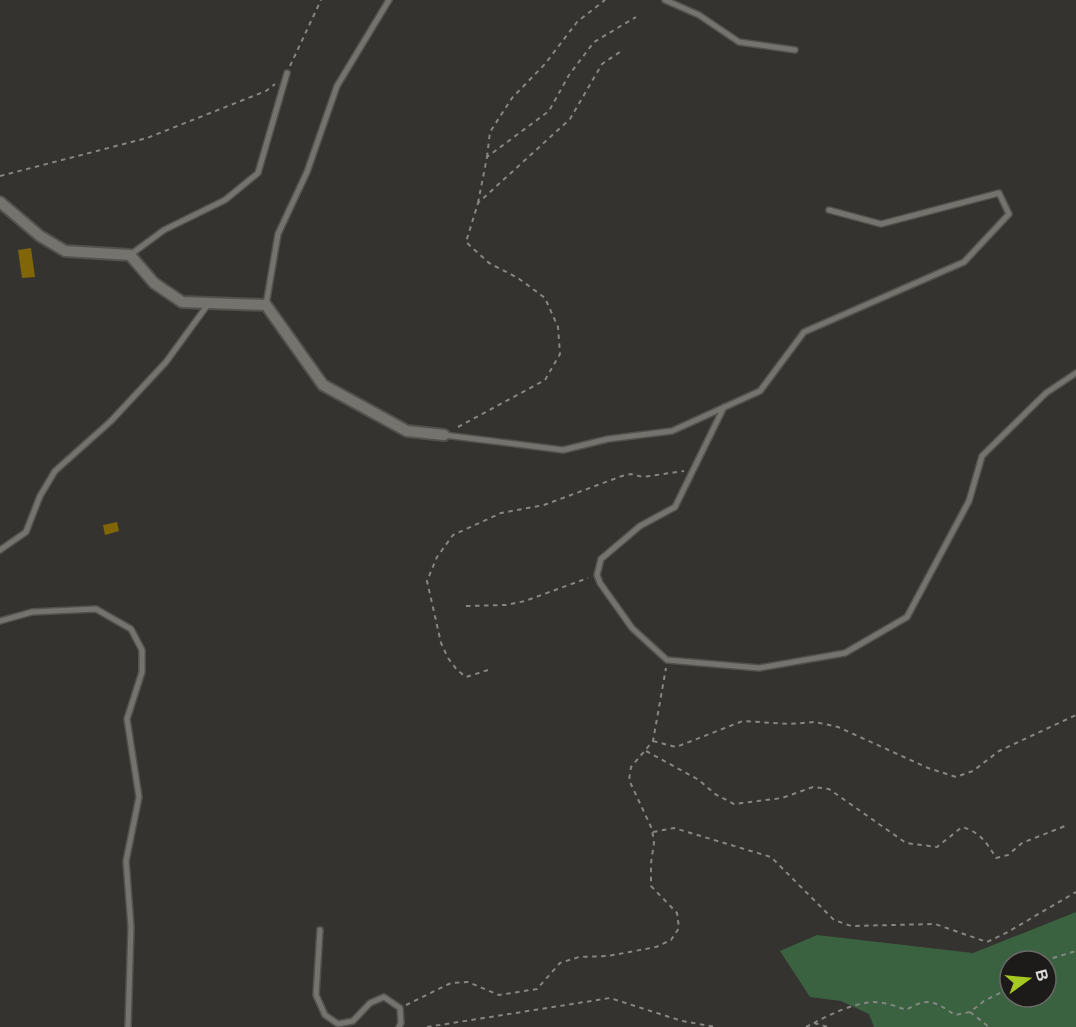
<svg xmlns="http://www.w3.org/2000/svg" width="1076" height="1027" font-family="Helvetica,sans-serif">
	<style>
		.green { fill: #3a6241; fill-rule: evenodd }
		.building { fill: #806509 }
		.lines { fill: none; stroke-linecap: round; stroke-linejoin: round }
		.service-casing { stroke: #52514e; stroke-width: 8 }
		.minor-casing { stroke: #52514e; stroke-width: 14 }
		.path { stroke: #888683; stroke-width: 2; stroke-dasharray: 4.5 4.5; stroke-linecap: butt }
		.service { stroke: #74736e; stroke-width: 5 }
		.minor { stroke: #74736e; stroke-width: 10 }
	</style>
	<rect width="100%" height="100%" fill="#35332f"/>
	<path class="green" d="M 1076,912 L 1076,1027 L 874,1027 L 869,1014 L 841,1001 L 810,997 L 780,951 L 817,935 L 973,953 ZM 1010,961 L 1046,961 L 1046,997 L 1010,997 Z"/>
	<path class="building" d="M 31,248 L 35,277 L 22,278 L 18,250 Z
		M 117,522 L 119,531 L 105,535 L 103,525 Z"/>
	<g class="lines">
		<g class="service-casing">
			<path id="service" d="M 665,0 L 699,15 L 739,42 L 795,50
				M 130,255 L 164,230 L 225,200 L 258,173 L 287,73
				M 266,305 L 278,234 L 307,172 L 337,86 L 389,0
				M 724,407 L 675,507 L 640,526 L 601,559 L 597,575 L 600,583 L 632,628 L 667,660 L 759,668 L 845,653 L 907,617 L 969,501 L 982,456 L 1046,393 L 1076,373
				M 444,435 L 563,450 L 608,439 L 672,431 L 760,391 L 804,332 L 964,262 L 1009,214 L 999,193 L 881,224 L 829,210
				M 0,550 L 26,532 L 40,496 L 55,471 L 111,421 L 166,362 L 209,303
				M 0,621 L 32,612 L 96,609 L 131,629 L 142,650 L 142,672 L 127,719 L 139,797 L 126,861 L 131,927 L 128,1027
				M 320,930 L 316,995 L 325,1015 L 338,1024 L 353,1021 L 370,1003 L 384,997 L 400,1008 L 401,1023 L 399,1027"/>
		</g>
		<g class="minor-casing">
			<path id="minor" d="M 0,202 L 40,236 L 65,251 L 130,255 L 154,283 L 182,302 L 266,305 L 323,385 L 407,431 L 444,435"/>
		</g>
		<path class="path" d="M 290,66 L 321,0
			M 487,157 L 490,132 L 512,98 L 545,64 L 577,22 L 605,0
			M 0,176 L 147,138 L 266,91 L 275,84
			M 478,203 L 487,157 L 549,111 L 569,75 L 594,42 L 636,17
			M 458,427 L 545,380 L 560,354 L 558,327 L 545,298 L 518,278 L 489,263 L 466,242 L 478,203 L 570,119 L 602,64 L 623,50
			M 466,606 L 506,605 L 525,601 L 588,578
			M 488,670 L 466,677 L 457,670 L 448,658 L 441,643 L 427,581 L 437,557 L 453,535 L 501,513 L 544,505 L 622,476 L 631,474 L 643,477 L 684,471
			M 653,741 L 676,747 L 743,721 L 789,724 L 815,722 L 838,727 L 928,768 L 956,777 L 973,771 L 999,751 L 1076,715
			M 646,751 L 699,780 L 715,794 L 734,804 L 782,798 L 813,787 L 829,789 L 906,843 L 937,847 L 962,827 C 980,832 987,843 996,858 L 1008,855 L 1022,843 L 1065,826
			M 653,832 L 674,828 L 771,857 L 834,920 L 851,926 L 935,924 L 987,942 L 1006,933 L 1076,892
			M 1046,964 L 1053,958 L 1076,951
			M 406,1005 L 451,983 L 468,982 L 499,995 L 537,989 L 560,963 L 579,957 L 608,956 L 656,947 L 671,940 L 679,928 L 677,913 L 651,886 L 651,863 L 654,843 L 652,829 L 629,780 L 631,767 L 653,741 L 666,668
			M 970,1012 L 989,1027
			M 814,1023 C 830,1014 855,1003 873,1002 C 885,1002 896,1006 906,1010 C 929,996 935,1002 955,1015 L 970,1012 L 984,1001 L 1010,988
			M 427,1027 L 610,998 L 682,1021 L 716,1027
			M 806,1027 L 814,1023 L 828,1027"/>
		<use href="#service" class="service"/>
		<use href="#minor" class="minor"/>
	</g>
	<g transform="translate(1028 979) rotate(75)"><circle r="28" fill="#1c1b19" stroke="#6a6966" stroke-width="1.5"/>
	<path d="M0-4.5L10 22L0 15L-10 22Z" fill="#a6c822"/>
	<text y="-9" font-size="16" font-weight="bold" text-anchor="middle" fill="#deddda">B</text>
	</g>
</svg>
